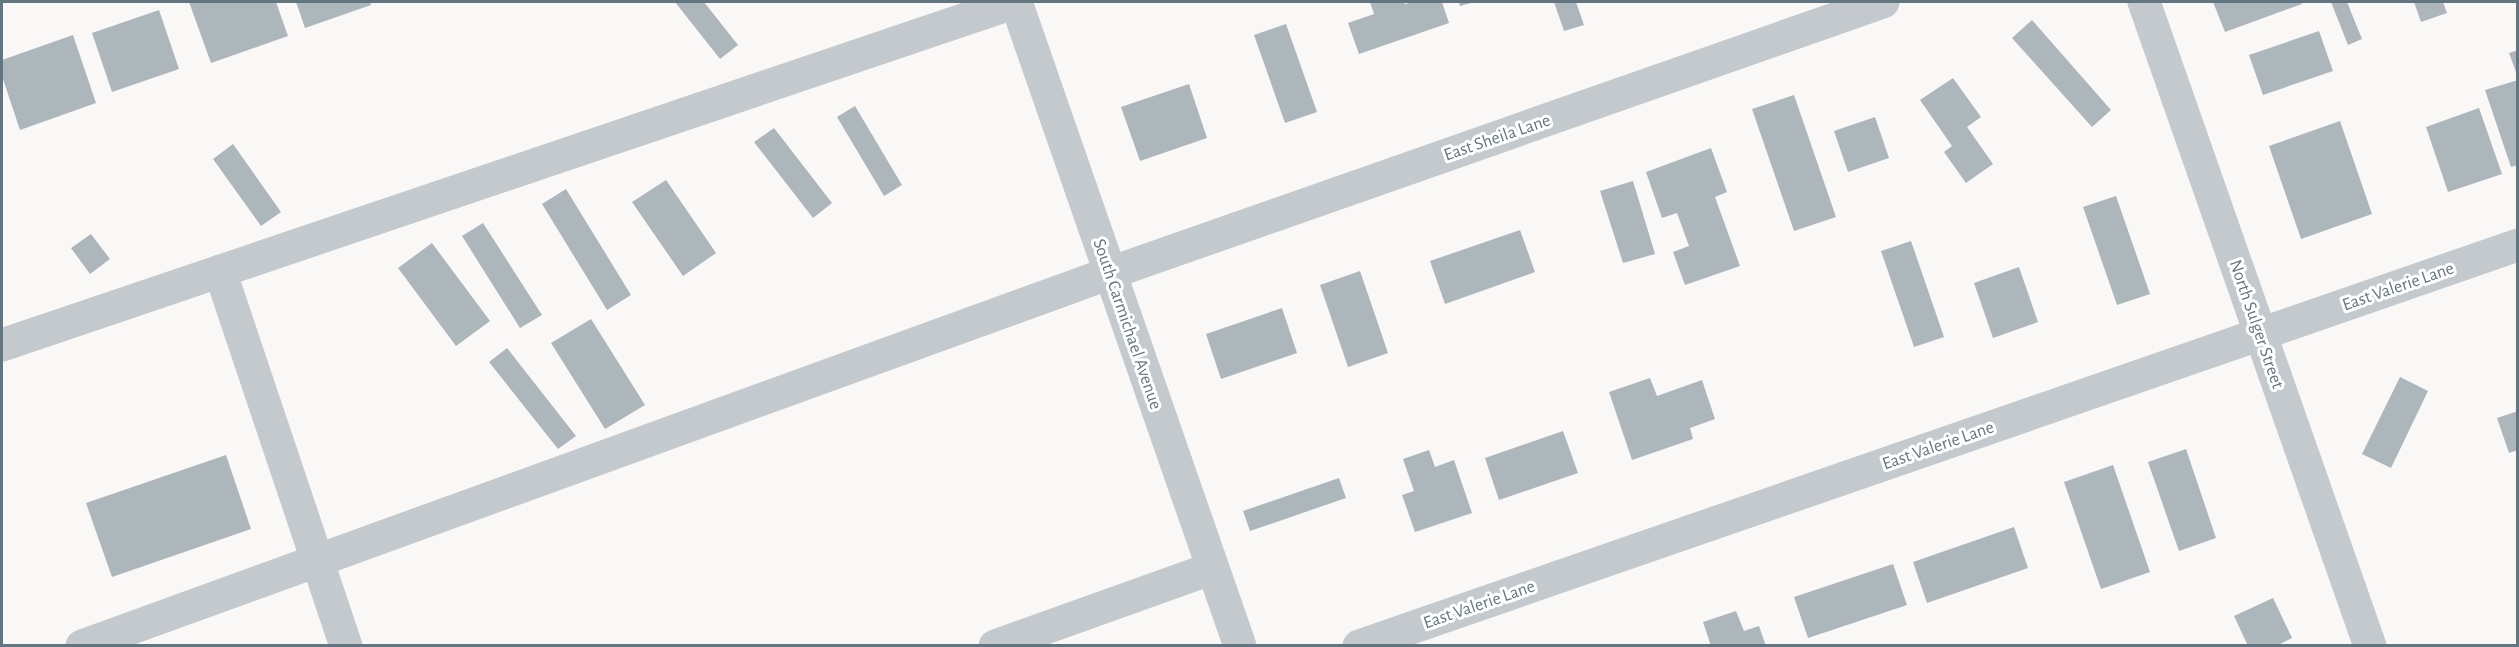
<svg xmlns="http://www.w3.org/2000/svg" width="2519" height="647" font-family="'Alegreya Sans',sans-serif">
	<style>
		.building { fill: #acb6bb }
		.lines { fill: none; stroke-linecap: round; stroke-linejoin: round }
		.street { stroke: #c3c9cc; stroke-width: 33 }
		.labels { text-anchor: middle; stroke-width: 6; stroke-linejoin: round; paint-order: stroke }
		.street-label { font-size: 18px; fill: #627682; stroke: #fff }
	</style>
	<rect width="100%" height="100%" fill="#f9f8f6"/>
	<path class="building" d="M 189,2 L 276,2 L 288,36 L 211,63 Z
		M 296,2 L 370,2 L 371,5 L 305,28 Z
		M 675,2 L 704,2 L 738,45 L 720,59 Z
		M 1370,2 L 1404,2 L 1405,4 L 1413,2 L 1442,2 L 1449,23 L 1359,54 L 1348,23 L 1374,14 Z
		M 1459,2 L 1474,2 L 1460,6 Z
		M 1554,2 L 1576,2 L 1584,25 L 1564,31 Z
		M 2213,2 L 2301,2 L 2302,4 L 2225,32 Z
		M 2331,2 L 2347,2 L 2362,39 L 2348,45 Z
		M 2414,2 L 2443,2 L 2447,13 L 2421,22 Z
		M 159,10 L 179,69 L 112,92 L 92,33 Z
		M 2032,20 L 2111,110 L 2092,127 L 2012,38 Z
		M 1286,24 L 1317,112 L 1285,123 L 1254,35 Z
		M 2319,31 L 2333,71 L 2263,95 L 2249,55 Z
		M 73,35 L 96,103 L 20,130 L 2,76 L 2,60 Z
		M 2518,50 L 2518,75 L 2517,75 L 2509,53 Z
		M 1953,78 L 1981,117 L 1967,127 L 1993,164 L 1966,183 L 1944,152 L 1952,146 L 1920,100 Z
		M 2518,80 L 2518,165 L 2511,167 L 2485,90 Z
		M 1189,84 L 1207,138 L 1140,161 L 1121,107 Z
		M 1794,95 L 1836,217 L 1794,231 L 1752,109 Z
		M 855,106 L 902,185 L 884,196 L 837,117 Z
		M 2479,108 L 2502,174 L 2448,192 L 2426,127 Z
		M 1875,117 L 1889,158 L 1848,172 L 1834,131 Z
		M 2340,121 L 2372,214 L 2301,239 L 2269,146 Z
		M 774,128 L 832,203 L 813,218 L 754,142 Z
		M 233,144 L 281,212 L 261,226 L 213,159 Z
		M 1711,148 L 1727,192 L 1715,197 L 1740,266 L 1685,285 L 1673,252 L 1689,246 L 1677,213 L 1662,218 L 1646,172 Z
		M 666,180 L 716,253 L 683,276 L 632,202 Z
		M 1633,181 L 1655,254 L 1623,263 L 1600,191 Z
		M 566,189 L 631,295 L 607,310 L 542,204 Z
		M 2116,196 L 2150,294 L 2117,305 L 2083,207 Z
		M 483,223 L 542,315 L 520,328 L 462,236 Z
		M 1520,230 L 1535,272 L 1445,304 L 1430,261 Z
		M 91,234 L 110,259 L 90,274 L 71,248 Z
		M 1911,241 L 1944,337 L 1914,347 L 1881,251 Z
		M 432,243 L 490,321 L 456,346 L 398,268 Z
		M 2019,267 L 2038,322 L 1993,338 L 1974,283 Z
		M 1360,271 L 1388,353 L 1348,367 L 1320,285 Z
		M 1282,308 L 1297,353 L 1221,379 L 1206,334 Z
		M 591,319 L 645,405 L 605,429 L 551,343 Z
		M 507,348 L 576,436 L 558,449 L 489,362 Z
		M 2400,377 L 2428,391 L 2391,468 L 2362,454 Z
		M 1650,378 L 1657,396 L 1702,380 L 1715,419 L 1690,428 L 1693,439 L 1632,460 L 1609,392 Z
		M 2518,411 L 2518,450 L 2509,453 L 2497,418 Z
		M 1563,431 L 1578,473 L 1499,500 L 1485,458 Z
		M 2186,449 L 2216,538 L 2179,551 L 2148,462 Z
		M 1429,450 L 1435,467 L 1454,460 L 1472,513 L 1415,532 L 1402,495 L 1414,491 L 1403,459 Z
		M 226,455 L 251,529 L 112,577 L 86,503 Z
		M 2113,465 L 2150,572 L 2101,589 L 2064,482 Z
		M 1339,478 L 1346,498 L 1250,531 L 1243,511 Z
		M 2014,527 L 2028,568 L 1927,603 L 1913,562 Z
		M 1893,564 L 1907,605 L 1808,638 L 1794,597 Z
		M 2273,598 L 2292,638 L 2276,646 L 2248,646 L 2234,616 Z
		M 1736,611 L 1744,631 L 1759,626 L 1766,646 L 1711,646 L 1703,622 Z"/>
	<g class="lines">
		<path class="street" d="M 2144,2 L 2370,646
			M 220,271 L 346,646
			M 2,345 L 1016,2 L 1240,646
			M 82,646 L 1110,273 L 1883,2
			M 995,646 L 1213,568
			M 1359,646 L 2518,245"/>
	</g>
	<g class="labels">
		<g class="street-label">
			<text transform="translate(1497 137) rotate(-19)" y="6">East Sheila Lane</text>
			<text transform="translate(2398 286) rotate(-19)" y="6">East Valerie Lane</text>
			<text transform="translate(1128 324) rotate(71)" y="6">South Carmichael Avenue</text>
			<text transform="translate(2257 324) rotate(71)" y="6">North Sulger Street</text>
			<text transform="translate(1938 445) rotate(-19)" y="6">East Valerie Lane</text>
			<text transform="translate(1479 604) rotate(-19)" y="6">East Valerie Lane</text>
		</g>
	</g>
	<rect width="2519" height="647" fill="none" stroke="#627682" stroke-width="6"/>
</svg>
